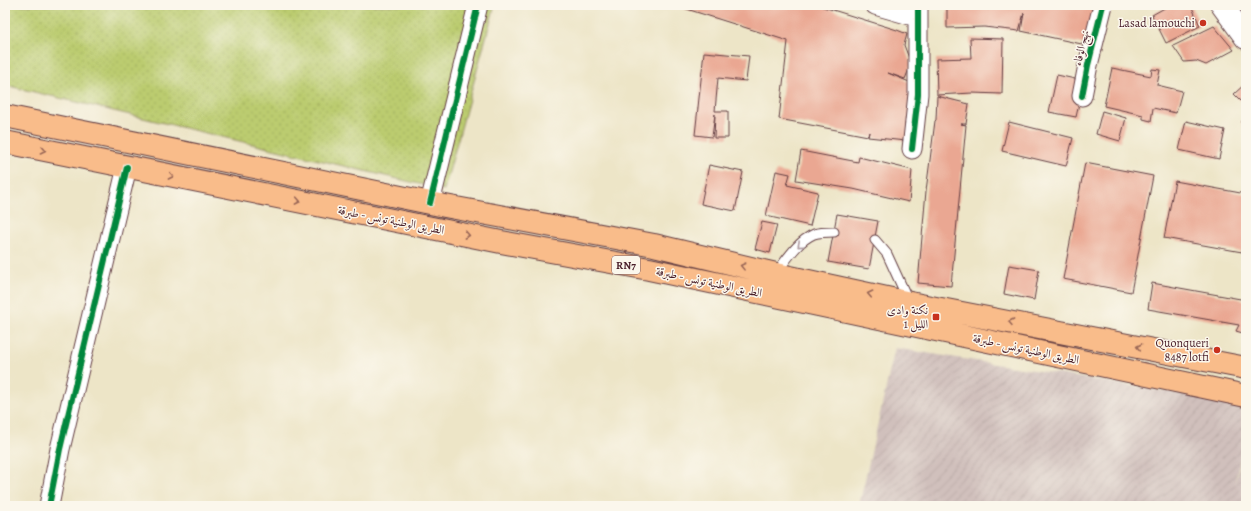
<svg xmlns="http://www.w3.org/2000/svg" width="1251" height="511" font-family="Alegreya,Amiri,serif">
	<style>
		.industrial { fill: url(#industrial-furrows) }
		.grass { fill: url(#grass-dots); stroke: #82764d }
		.building { fill: #eaa792 }
		.lines { fill: none; stroke-linecap: round; stroke-linejoin: round }
		.service-casing { stroke: #623d42; stroke-width: 11 }
		.minor-casing { stroke: #623d42; stroke-width: 21 }
		.tertiary-casing { stroke: #623d42; stroke-width: 24 }
		.primary-casing { stroke: #623d42; stroke-width: 24 }
		.service { stroke: #fff; stroke-width: 9 }
		.minor { stroke: #fff; stroke-width: 19 }
		.tertiary { stroke: #fff; stroke-width: 22 }
		.primary { stroke: #f9bc8a; stroke-width: 22 }
		.cycleway-casing { stroke: #fbf7ec; stroke-width: 8 }
		.cycleway { stroke: #00873e; stroke-width: 6 }
		.oneway { stroke: #996656 }
		.oneway2 { stroke: #ae9aa0 }
		.poi-dot { fill: #c8321e; stroke: #fbf7ec; stroke-width: 1.5 }
		.labels { text-anchor: middle; stroke-width: 3; stroke-linejoin: round; paint-order: stroke }
		.shield { fill: #fbf7ec; stroke: #7f6065; stroke-width: 1 }
		.shield-label { font-size: 11px; font-weight: bold; fill: #4a1f2b }
		.poi-label { font-size: 12px; fill: #4a1f2b; stroke: #fbf7ec; text-anchor: end }
		.street-label { font-size: 12px; fill: #4a1f2b; stroke: #fbf7ec }
	</style>
	<defs>
		<pattern id="industrial-furrows" width="10" height="10" patternUnits="userSpaceOnUse"><rect width="10" height="10" fill="#d0c0bc"/><path d="M-1 1l2-2M0 10L10 0M9 11l2-2" fill="none" stroke="#b4a5a2"/></pattern>
		<pattern id="grass-dots" width="8" height="8" patternUnits="userSpaceOnUse"><rect width="8" height="8" fill="#bbcc6f"/><path d="M2 2h.1M6 6h.1" fill="none" stroke="#a2af60" stroke-width="1.8" stroke-linecap="round"/></pattern>
	</defs>
	<rect width="100%" height="100%" fill="#fbf7ec"/>
	<filter id="ink" filterUnits="userSpaceOnUse"><feTurbulence type="fractalNoise" baseFrequency=".025" numOctaves="2"/><feDisplacementMap in="SourceGraphic" scale="8" xChannelSelector="R" yChannelSelector="G"/><feConvolveMatrix kernelMatrix="1 2 1 2 8 2 1 2 1" color-interpolation-filters="sRGB"/></filter>
	<filter id="wash" filterUnits="userSpaceOnUse"><feTurbulence type="fractalNoise" baseFrequency=".012" numOctaves="4" result="noise"/><feDisplacementMap in="SourceGraphic" scale="16" xChannelSelector="R" yChannelSelector="G"/><feGaussianBlur stdDeviation="0.9" result="paint"/><feColorMatrix in="noise" values="0 0 0 0 0 0 0 0 0 0 0 0 0 0 0 0 0 1.4 0 .05"/><feComposite in="paint" operator="in"/></filter>
	<g filter="url(#wash)">
		<rect width="100%" height="100%" fill="#ede5c7"/>
		<path class="industrial" d="M 895,348 L 1246,404 L 1246,434 L 1234,485 L 1246,445 L 1246,506 L 859,506 Z"/>
		<path class="grass" d="M 5,5 L 495,5 L 444,190 L 5,85 Z"/>
		<g id="blocks">
			<path class="building" d="M 674,5 L 817,5 L 897,30 L 907,34 L 904,45 L 911,64 L 905,79 L 888,73 L 921,87 L 915,142 L 868,137 L 869,132 L 868,136 L 779,119 L 788,41 Z
				M 947,5 L 1100,5 L 1091,46 L 1021,31 L 1024,13 L 1019,31 L 984,27 L 947,28 Z
				M 1126,5 L 1150,5 L 1150,6 L 1126,7 Z
				M 1170,5 L 1191,5 L 1200,26 L 1166,43 L 1152,15 Z
				M 1236,5 L 1246,5 L 1246,16 Z
				M 1214,26 L 1234,50 L 1206,65 L 1196,61 L 1184,62 L 1173,46 Z
				M 970,38 L 1003,39 L 1002,94 L 972,93 L 937,95 L 936,59 L 971,58 Z
				M 704,52 L 749,56 L 746,81 L 718,78 L 715,111 L 728,111 L 728,138 L 714,138 L 715,114 L 712,137 L 695,135 Z
				M 1112,68 L 1151,76 L 1152,69 L 1160,70 L 1157,85 L 1182,91 L 1176,113 L 1153,108 L 1151,121 L 1143,119 L 1143,115 L 1104,106 Z
				M 1057,75 L 1084,81 L 1076,117 L 1049,112 Z
				M 1246,83 L 1246,106 L 1234,94 Z
				M 937,96 L 969,104 L 966,124 L 961,124 L 966,125 L 951,286 L 918,283 L 926,191 L 935,121 L 936,120 Z
				M 1102,111 L 1126,118 L 1120,141 L 1096,134 Z
				M 1246,120 L 1246,133 L 1241,122 Z
				M 1186,121 L 1225,130 L 1219,159 L 1179,150 Z
				M 1009,122 L 1073,138 L 1066,166 L 1002,151 Z
				M 801,151 L 858,162 L 859,157 L 912,170 L 909,202 L 853,189 L 796,180 Z
				M 1085,163 L 1153,176 L 1131,292 L 1063,279 Z
				M 709,165 L 743,172 L 735,211 L 701,204 Z
				M 776,171 L 790,174 L 787,185 L 818,192 L 810,226 L 766,216 Z
				M 1175,181 L 1246,194 L 1246,232 L 1242,252 L 1164,238 Z
				M 837,214 L 878,221 L 869,269 L 828,262 Z
				M 762,222 L 777,225 L 770,253 L 755,249 Z
				M 1009,265 L 1039,270 L 1034,300 L 1004,294 Z
				M 1152,283 L 1246,300 L 1246,334 L 1236,331 L 1239,325 L 1148,309 Z"/>
		</g>
	</g>
	<g filter="url(#ink)">
		<use href="#blocks" fill-opacity="0" stroke="#623d42" stroke-width="1"/>
		<g class="lines">
			<g class="service-casing">
				<path id="service" d="M 875,240 L 887,254 L 909,302
					M 776,273 C 787,259 798,241 814,234 C 820,232 828,232 834,232"/>
			</g>
			<g class="minor-casing">
				<path id="minor" d="M 875,5 L 917,17
					M 1082,96 L 1088,65 L 1103,5
					M 912,149 L 918,94 L 918,5
					M 430,203 L 478,5
					M 49,506 L 60,449 L 127,167"/>
			</g>
			<g class="tertiary-casing">
				<path id="tertiary" d="M 1222,5 L 1246,38"/>
			</g>
			<g class="primary-casing">
				<path id="primary" d="M 5,116 L 445,206 L 654,245 L 776,274 L 910,303 L 1246,368
					M 5,142 L 501,242 L 649,269 L 1246,396"/>
			</g>
			<use href="#service" class="service"/>
			<use href="#minor" class="minor"/>
			<use href="#tertiary" class="tertiary"/>
			<use href="#primary" class="primary"/>
			<g class="cycleway-casing">
				<path id="cycleway" d="M 1082,96 L 1088,65 L 1103,5
					M 912,149 L 918,94 L 918,5
					M 430,203 L 478,5
					M 49,506 L 60,449 L 127,167"/>
			</g>
			<use href="#cycleway" class="cycleway"/>
		</g>
		<defs><path id="oneway-chevron" d="M-2-3.5L2.5 0L-2 3.5" fill="none" stroke-width="1.6" stroke-linecap="round" stroke-linejoin="round"/></defs>
		<g class="oneway">
			<use href="#oneway-chevron" transform="translate(43 150) rotate(12)"/>
			<use href="#oneway-chevron" transform="translate(171 176) rotate(11)"/>
			<use href="#oneway-chevron" transform="translate(298 201) rotate(11)"/>
			<use href="#oneway-chevron" transform="translate(467 235) rotate(11)"/>
			<use href="#oneway-chevron" transform="translate(743 266) rotate(-166)"/>
			<use href="#oneway-chevron" transform="translate(870 294) rotate(-168)"/>
			<use href="#oneway-chevron" transform="translate(1011 322) rotate(-169)"/>
			<use href="#oneway-chevron" transform="translate(1139 347) rotate(-169)"/>
		</g>
		<use class="oneway2" href="#oneway-chevron" transform="translate(800 245) rotate(138)"/>
	</g>
	<g class="poi-dot">
		<circle cx="1203" cy="23" r="4"/>
		<rect x="932" y="313" width="8" height="8" rx="2"/>
		<circle cx="1217" cy="350" r="4"/>
	</g>
	<g class="labels">
		<rect class="shield" x="612" y="256" width="28" height="18" rx="3"/>
		<g class="shield-label">
			<text x="626" y="269">RN7</text>
		</g>
		<g class="poi-label">
			<text x="1195" y="27">Lasad lamouchi</text>
			<text x="928" y="314">نكنة وادى<tspan x="928" dy="14">الليل 1</tspan></text>
			<text x="1209" y="347">Quonqueri<tspan x="1209" dy="14">8487 lotfi</tspan></text>
		</g>
		<g class="street-label">
			<text transform="translate(1081 48) rotate(-77)" y="4">نهج الوفاء</text>
			<text transform="translate(391 220) rotate(11)" y="4">الطريق الوطنية تونس - طبرقة</text>
			<text transform="translate(709 282) rotate(12)" y="4">الطريق الوطنية تونس - طبرقة</text>
			<text transform="translate(1026 349) rotate(12)" y="4">الطريق الوطنية تونس - طبرقة</text>
		</g>
	</g>
	<rect width="1251" height="511" fill="none" stroke="#fbf7ec" stroke-width="20"/>
</svg>
